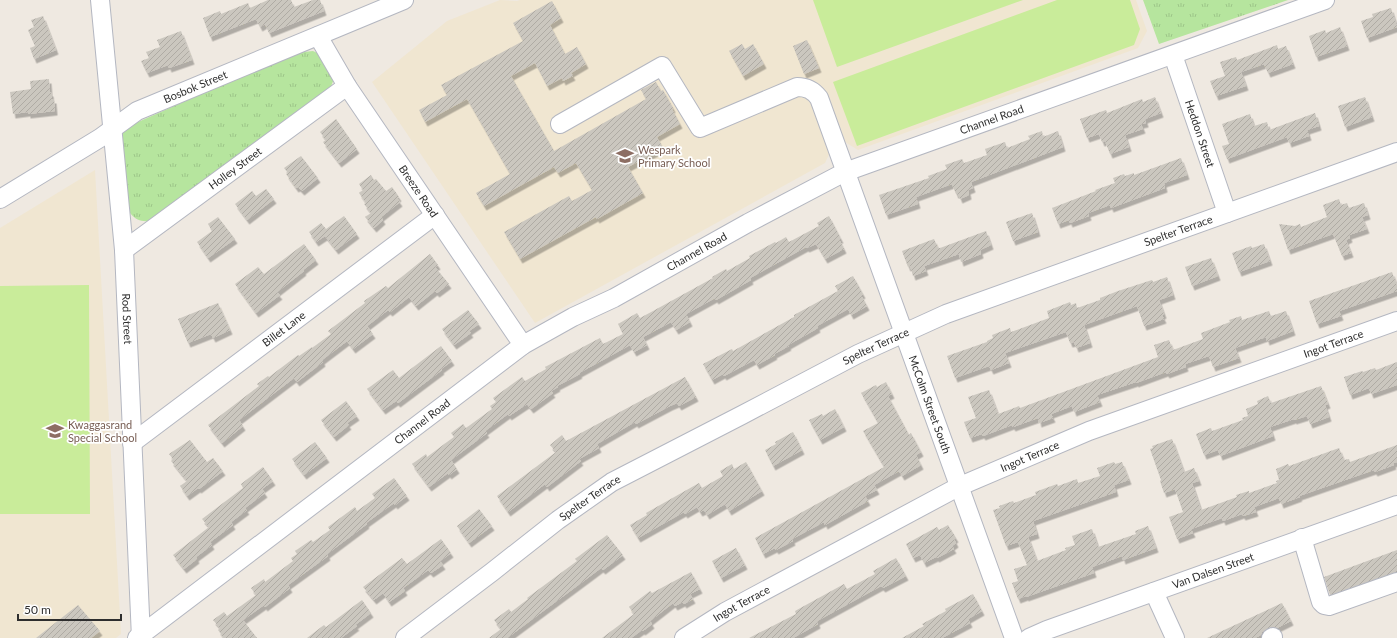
<svg xmlns="http://www.w3.org/2000/svg" width="1397" height="638" font-family="Lato,sans-serif">
	<style>
		.education { fill: #f0e6d1 }
		.park { fill: url(#park-tufts) }
		.pitch { fill: #c9ec9a }
		.building { fill: url(#building-hatch); filter: url(#shadow) }
		.lines { fill: none; stroke-linecap: round; stroke-linejoin: round }
		.minor-casing { stroke: #b4b7c1; stroke-width: 20 }
		.minor { stroke: #fff; stroke-width: 18 }
		.labels { text-anchor: middle; stroke-width: 3.5; stroke-linejoin: round; paint-order: stroke }
		.street-label { font-size: 11px; fill: #2e2e2e; stroke: #fff }
		.education-label { font-size: 11px; fill: #785e54; stroke: #fff; text-anchor: start }
	</style>
	<defs>
		<pattern id="park-tufts" width="24" height="20" patternUnits="userSpaceOnUse"><rect width="24" height="20" fill="#b6e59e"/><path d="M3 7l-1-3M5 7V3M7 7l1-3M15 17l-1-3M17 17v-4M19 17l1-3" fill="none" stroke="#9dc588"/></pattern>
		<pattern id="building-hatch" width="6" height="6" patternUnits="userSpaceOnUse"><rect width="6" height="6" fill="#cbc7bf"/><path d="M-1 1l2-2M0 6l6-6M5 7l2-2" fill="none" stroke="#afaba4"/></pattern>
		<filter id="shadow"><feDropShadow dx="2.5" dy="4.5" stdDeviation="0" flood-color="#0004"/></filter>
	</defs>
	<rect width="100%" height="100%" fill="#efe9e1"/>
	<path class="education" d="M 500,0 L 517,1 L 520,0 L 1136,0 L 1147,31 L 1138,48 L 858,150 L 845,142 L 832,148 L 825,163 L 535,323 L 372,82 L 447,21 Z
		M 95,170 L 121,634 L 116,638 L 0,638 L 0,228 Z"/>
	<path class="park" d="M 1143,0 L 1288,0 L 1159,44 Z
		M 313,51 L 326,57 L 334,79 L 327,96 L 159,220 C 146,221 139,224 130,213 L 121,145 L 122,134 L 129,126 L 294,53 Z"/>
	<path class="pitch" d="M 813,0 L 1023,0 L 837,67 Z
		M 1057,0 L 1130,0 L 1140,29 L 1134,45 L 857,146 L 833,82 Z
		M 89,285 L 90,514 L 0,514 L 0,286 Z"/>
	<path class="building" d="M 268,0 L 291,0 L 294,7 L 313,0 L 320,0 L 324,11 L 269,33 L 265,24 L 260,27 L 256,19 L 210,37 L 203,18 L 220,11 L 221,14 L 248,3 L 250,8 Z
		M 552,1 L 561,18 L 550,25 L 565,54 L 577,47 L 586,64 L 571,73 L 573,76 L 563,81 L 562,78 L 547,86 L 535,63 L 511,76 L 554,151 L 646,99 L 641,90 L 656,82 L 661,91 L 663,90 L 673,108 L 672,109 L 680,124 L 657,137 L 663,148 L 628,167 L 643,193 L 597,219 L 596,217 L 520,259 L 504,232 L 569,196 L 572,201 L 592,190 L 576,163 L 558,173 L 554,167 L 484,206 L 476,193 L 510,174 L 467,99 L 425,122 L 419,110 L 447,95 L 441,85 L 523,41 L 513,23 Z
		M 1391,8 L 1397,27 L 1367,38 L 1361,21 L 1373,17 L 1372,14 Z
		M 43,16 L 56,50 L 34,59 L 30,48 L 35,46 L 28,30 L 34,27 L 31,20 Z
		M 1340,27 L 1347,46 L 1316,57 L 1309,36 L 1325,30 L 1326,33 Z
		M 181,31 L 192,60 L 169,68 L 168,65 L 147,73 L 141,61 L 149,58 L 146,52 L 160,47 L 157,40 Z
		M 807,40 L 819,68 L 804,74 L 793,46 Z
		M 742,44 L 745,49 L 753,44 L 764,64 L 743,76 L 729,51 Z
		M 1277,45 L 1278,49 L 1286,46 L 1293,64 L 1268,73 L 1264,64 L 1241,72 L 1246,86 L 1216,96 L 1210,81 L 1225,76 L 1220,62 L 1236,57 L 1237,60 Z
		M 49,79 L 50,92 L 51,92 L 52,99 L 54,99 L 55,111 L 28,114 L 28,112 L 13,114 L 10,92 L 31,89 L 30,81 Z
		M 1155,97 L 1161,113 L 1145,119 L 1146,123 L 1141,124 L 1143,129 L 1125,135 L 1129,147 L 1110,154 L 1105,141 L 1102,142 L 1099,134 L 1087,138 L 1080,119 L 1106,110 L 1107,113 L 1142,99 L 1143,102 Z
		M 1365,97 L 1372,117 L 1345,127 L 1338,106 Z
		M 1315,113 L 1319,126 L 1307,130 L 1309,136 L 1289,143 L 1287,137 L 1227,159 L 1222,146 L 1229,144 L 1222,124 L 1250,114 L 1254,126 L 1267,122 L 1269,130 Z
		M 336,119 L 357,149 L 339,163 L 323,142 L 326,140 L 320,132 Z
		M 1042,131 L 1043,137 L 1058,131 L 1063,147 L 971,182 L 973,188 L 968,190 L 969,195 L 960,199 L 958,194 L 956,194 L 952,184 L 916,197 L 918,204 L 886,215 L 879,195 L 929,178 L 928,176 L 947,169 L 945,165 L 962,159 L 964,163 L 987,155 L 985,149 L 1005,142 L 1007,148 L 1030,139 L 1028,136 Z
		M 301,156 L 318,178 L 302,191 L 298,187 L 296,188 L 286,174 L 288,173 L 284,168 Z
		M 1181,158 L 1187,175 L 1164,183 L 1165,188 L 1111,208 L 1110,205 L 1088,213 L 1089,216 L 1070,223 L 1069,220 L 1058,224 L 1052,208 L 1096,191 L 1095,190 L 1115,183 L 1113,178 L 1124,174 L 1125,176 L 1134,173 L 1134,175 Z
		M 371,175 L 374,180 L 376,179 L 386,191 L 392,187 L 399,197 L 397,198 L 400,202 L 381,217 L 383,220 L 374,228 L 365,217 L 371,213 L 364,204 L 366,203 L 359,193 L 363,190 L 359,184 Z
		M 266,189 L 274,199 L 247,220 L 235,204 L 252,191 L 256,196 Z
		M 1339,199 L 1341,205 L 1347,203 L 1349,208 L 1364,203 L 1368,215 L 1362,217 L 1367,229 L 1349,235 L 1350,238 L 1346,240 L 1351,253 L 1342,256 L 1333,234 L 1288,250 L 1279,224 L 1295,226 L 1300,224 L 1301,227 L 1327,217 L 1323,205 Z
		M 1032,213 L 1038,232 L 1013,241 L 1006,222 Z
		M 344,216 L 357,234 L 336,250 L 325,236 L 316,242 L 309,232 L 321,223 L 326,229 Z
		M 829,216 L 841,239 L 839,239 L 844,249 L 825,259 L 816,244 L 807,248 L 806,247 L 750,278 L 751,280 L 716,300 L 715,298 L 686,314 L 690,322 L 676,330 L 671,322 L 643,337 L 647,345 L 634,352 L 630,345 L 579,373 L 580,374 L 557,386 L 558,387 L 551,391 L 553,393 L 531,409 L 527,404 L 509,416 L 508,414 L 485,431 L 487,433 L 451,460 L 457,469 L 449,475 L 448,473 L 429,487 L 412,464 L 426,454 L 427,457 L 447,442 L 454,437 L 451,433 L 463,424 L 466,428 L 492,409 L 490,406 L 496,402 L 493,398 L 522,377 L 525,381 L 546,369 L 545,367 L 600,338 L 603,344 L 623,334 L 618,324 L 637,313 L 640,318 L 653,311 L 713,278 L 712,277 L 726,269 L 727,271 L 750,258 L 749,256 L 775,242 L 776,243 L 786,237 L 789,242 L 819,226 L 817,223 Z
		M 218,217 L 235,239 L 208,258 L 197,242 L 212,231 L 208,224 Z
		M 986,231 L 991,245 L 980,250 L 981,254 L 961,262 L 959,254 L 924,266 L 926,271 L 913,276 L 910,266 L 908,267 L 902,251 L 934,239 L 938,248 L 940,248 Z
		M 304,244 L 316,260 L 303,270 L 304,271 L 277,292 L 280,295 L 256,313 L 235,284 L 258,267 L 264,274 Z
		M 1264,244 L 1270,261 L 1239,272 L 1232,253 L 1251,246 L 1252,248 Z
		M 430,254 L 438,265 L 435,267 L 449,284 L 437,293 L 435,291 L 416,306 L 409,297 L 390,312 L 388,310 L 367,326 L 373,334 L 353,349 L 347,341 L 322,360 L 323,362 L 297,382 L 294,378 L 239,420 L 243,426 L 222,443 L 208,425 L 259,386 L 257,384 L 268,376 L 269,377 L 298,355 L 299,356 L 312,347 L 312,348 L 331,334 L 328,331 L 365,303 L 364,301 L 386,286 L 388,288 Z
		M 1211,258 L 1218,276 L 1192,286 L 1185,267 Z
		M 1392,272 L 1397,286 L 1397,291 L 1339,311 L 1341,316 L 1317,324 L 1309,301 Z
		M 853,276 L 863,294 L 861,295 L 867,306 L 851,315 L 848,309 L 817,326 L 818,328 L 788,345 L 789,346 L 774,354 L 775,355 L 757,365 L 754,360 L 724,376 L 723,374 L 712,380 L 703,364 L 732,349 L 733,351 L 794,317 L 794,315 L 838,291 L 835,286 Z
		M 1167,277 L 1173,295 L 1159,300 L 1164,314 L 1162,315 L 1164,319 L 1144,326 L 1137,306 L 1084,325 L 1090,343 L 1076,348 L 1074,342 L 1070,343 L 1066,332 L 1005,353 L 1009,363 L 991,370 L 989,366 L 955,378 L 947,356 L 987,342 L 987,341 L 993,338 L 992,335 L 1010,328 L 1011,332 L 1049,318 L 1047,311 L 1070,302 L 1071,305 L 1076,303 L 1077,308 L 1100,300 L 1100,298 L 1118,291 L 1152,280 L 1153,282 Z
		M 218,303 L 230,330 L 213,338 L 211,334 L 188,343 L 178,319 Z
		M 468,310 L 479,324 L 469,331 L 471,333 L 454,345 L 442,329 Z
		M 1269,311 L 1271,316 L 1286,311 L 1293,331 L 1267,341 L 1266,337 L 1235,348 L 1239,358 L 1213,367 L 1209,356 L 1185,364 L 1186,367 L 1167,374 L 1166,372 L 1136,383 L 1136,382 L 1097,395 L 1100,402 L 1074,412 L 1072,406 L 1051,414 L 1053,418 L 1039,423 L 1038,418 L 1013,427 L 1012,425 L 983,436 L 982,434 L 970,438 L 964,422 L 976,418 L 968,397 L 989,390 L 998,414 L 1019,406 L 1020,408 L 1158,357 L 1154,345 L 1169,340 L 1173,350 L 1203,339 L 1201,333 L 1230,322 L 1229,320 L 1241,316 L 1242,320 Z
		M 441,346 L 452,361 L 441,369 L 442,370 L 398,403 L 396,401 L 383,410 L 367,389 L 393,370 L 399,378 Z
		M 1397,362 L 1397,385 L 1371,394 L 1369,388 L 1350,395 L 1344,377 L 1362,371 L 1363,372 L 1375,368 L 1376,370 Z
		M 685,377 L 696,397 L 679,406 L 677,403 L 670,406 L 636,424 L 635,422 L 597,444 L 599,448 L 579,459 L 581,461 L 547,487 L 545,484 L 508,512 L 497,496 L 556,452 L 550,445 L 562,435 L 566,441 Z
		M 886,382 L 892,394 L 888,396 L 909,435 L 911,433 L 921,452 L 916,455 L 921,465 L 902,476 L 899,471 L 874,485 L 877,490 L 865,496 L 868,501 L 825,525 L 824,522 L 792,539 L 793,541 L 776,550 L 775,548 L 763,554 L 755,538 L 884,467 L 863,431 L 878,423 L 861,393 L 876,385 L 877,387 Z
		M 1321,386 L 1328,404 L 1325,405 L 1329,417 L 1310,424 L 1307,416 L 1294,420 L 1294,419 L 1270,427 L 1273,436 L 1220,456 L 1218,450 L 1204,455 L 1196,434 L 1211,428 L 1212,431 L 1243,420 L 1242,418 L 1248,416 L 1246,409 L 1258,404 L 1257,401 L 1268,396 L 1271,403 Z
		M 346,401 L 357,416 L 347,423 L 349,425 L 334,437 L 321,420 Z
		M 835,409 L 844,427 L 820,440 L 809,420 L 822,414 L 823,416 Z
		M 793,432 L 802,450 L 773,466 L 765,450 L 776,444 L 775,442 Z
		M 1172,439 L 1184,472 L 1194,468 L 1199,481 L 1192,483 L 1201,510 L 1237,497 L 1236,495 L 1249,491 L 1249,493 L 1277,483 L 1276,481 L 1279,480 L 1276,469 L 1288,464 L 1289,466 L 1339,448 L 1344,460 L 1349,459 L 1350,462 L 1397,445 L 1397,462 L 1393,463 L 1394,465 L 1375,472 L 1374,470 L 1299,496 L 1300,497 L 1281,504 L 1279,498 L 1254,507 L 1256,512 L 1243,516 L 1242,514 L 1223,521 L 1222,518 L 1191,529 L 1193,533 L 1177,539 L 1169,517 L 1183,512 L 1175,489 L 1164,493 L 1160,481 L 1161,480 L 1150,449 L 1153,448 L 1152,446 Z
		M 190,440 L 207,462 L 213,458 L 223,471 L 199,489 L 198,488 L 187,496 L 180,486 L 187,481 L 171,461 L 173,459 L 169,454 Z
		M 315,442 L 327,458 L 304,475 L 292,459 Z
		M 746,462 L 762,491 L 729,511 L 725,504 L 707,515 L 704,510 L 700,512 L 697,507 L 685,514 L 684,512 L 638,538 L 630,525 L 647,515 L 646,513 L 699,483 L 702,488 L 723,476 L 720,471 L 732,464 L 734,469 Z
		M 1114,462 L 1115,464 L 1122,462 L 1129,480 L 1114,485 L 1116,492 L 1033,521 L 1037,534 L 1028,537 L 1037,561 L 1066,550 L 1065,548 L 1075,545 L 1072,536 L 1092,529 L 1098,547 L 1136,534 L 1135,531 L 1148,526 L 1156,548 L 1123,560 L 1122,556 L 1092,567 L 1094,573 L 1026,597 L 1026,596 L 1018,599 L 1012,583 L 1018,581 L 1014,569 L 1027,565 L 1018,542 L 1006,546 L 993,510 L 1000,508 L 999,506 L 1013,501 L 1014,503 L 1036,495 L 1035,492 L 1057,484 L 1058,486 L 1077,479 L 1078,483 L 1100,476 L 1097,468 Z
		M 263,467 L 273,481 L 262,489 L 265,493 L 245,508 L 247,510 L 231,522 L 233,525 L 210,542 L 212,545 L 196,557 L 197,559 L 184,569 L 173,555 L 209,527 L 202,519 L 243,488 L 241,484 Z
		M 394,478 L 407,496 L 395,505 L 394,503 L 384,510 L 366,523 L 367,524 L 327,554 L 328,556 L 288,585 L 290,588 L 265,607 L 264,605 L 243,620 L 257,638 L 224,638 L 218,630 L 220,628 L 213,620 L 224,612 L 227,616 L 256,595 L 251,588 L 264,579 L 265,582 L 293,561 L 291,558 L 297,554 L 295,551 L 311,540 L 313,542 L 330,530 L 328,527 L 355,507 L 357,511 L 375,498 L 372,494 Z
		M 479,509 L 492,526 L 469,543 L 457,526 Z
		M 948,525 L 956,538 L 954,539 L 956,543 L 952,546 L 954,549 L 937,558 L 936,557 L 924,563 L 920,555 L 913,558 L 906,544 L 937,527 L 939,530 Z
		M 607,535 L 623,555 L 603,570 L 601,568 L 589,577 L 507,638 L 489,638 L 501,629 L 494,620 L 509,609 L 511,612 L 528,599 L 527,598 L 577,561 L 575,559 Z
		M 441,539 L 451,553 L 440,561 L 443,565 L 431,573 L 428,570 L 403,588 L 405,591 L 389,602 L 383,593 L 374,600 L 363,587 L 402,558 L 407,564 Z
		M 736,548 L 745,565 L 721,578 L 712,561 Z
		M 1397,550 L 1397,572 L 1330,595 L 1324,577 Z
		M 896,558 L 906,576 L 883,588 L 881,586 L 817,621 L 818,624 L 793,638 L 749,638 L 796,614 L 795,611 L 844,584 L 847,589 L 875,574 L 873,571 Z
		M 691,572 L 700,589 L 690,594 L 693,599 L 684,604 L 683,602 L 675,606 L 673,603 L 650,621 L 652,624 L 643,631 L 642,630 L 631,638 L 602,638 L 634,614 L 629,607 L 650,591 L 652,593 Z
		M 973,594 L 982,611 L 968,619 L 970,623 L 942,638 L 902,638 L 924,626 L 922,624 L 946,611 L 945,609 Z
		M 362,600 L 371,613 L 355,625 L 357,626 L 341,638 L 307,638 L 324,625 L 326,627 Z
		M 1282,603 L 1291,621 L 1277,628 L 1273,627 L 1268,628 L 1262,632 L 1261,635 L 1255,638 L 1207,638 Z
		M 78,605 L 100,631 L 91,638 L 36,638 Z"/>
	<g class="lines">
		<g class="minor-casing">
			<g id="minor">
				<path id="s1" d="M 100,0 L 124,250 L 141,638"/>
				<path id="s2" d="M 318,36 L 347,86 L 523,345"/>
				<path id="s3" d="M 1173,55 L 1227,213"/>
				<path id="s4" d="M 560,124 L 662,66 L 700,128 L 797,87 C 807,87 813,90 819,98 L 1014,638"/>
				<path id="s5" d="M 0,199 L 100,138 L 137,111 L 404,0"/>
				<path id="s6" d="M 124,250 L 347,86"/>
				<path id="s7" d="M 132,443 L 435,215"/>
				<path d="M 1302,538 L 1321,602 L 1324,605 L 1329,606 L 1397,582"/>
				<path d="M 1154,592 L 1175,638"/>
				<path id="s8" d="M 137,638 L 523,345 L 573,317 L 614,298 L 748,223 L 845,172 L 1325,0"/>
				<path id="s9" d="M 405,638 L 492,572 L 558,520 L 612,482 L 742,415 L 858,354 L 946,314 L 1397,152"/>
				<path id="s10" d="M 684,638 L 725,612 L 958,487 L 1089,431 L 1397,321"/>
				<path id="s11" d="M 1029,638 L 1047,630 L 1397,505"/>
				<path d="M 1271,638 L 1273,637"/>
			</g>
		</g>
		<use href="#minor" class="minor"/>
	</g>
	<defs>
		<g id="school-bare" transform="scale(1.38)"><path d="M0-5L7-2L0 1L-7-2ZM-4 1L0 2.5L4 1V4Q0 6-4 4Z" fill="#8d6e63" stroke="#fff" stroke-width="2.5" paint-order="stroke"/></g>
	</defs>
	<g fill-rule="evenodd">
		<use href="#school-bare" x="625" y="156"/>
		<use href="#school-bare" x="55" y="431"/>
	</g>
	<g class="labels">
		<g class="street-label">
			<text dy="4" stroke="none"><textPath href="#s5" startOffset="226">Bosbok Street</textPath></text>
			<text dy="4" stroke="none"><textPath href="#s8" startOffset="1006">Channel Road</textPath></text>
			<text dy="4" stroke="none"><textPath href="#s3" startOffset="83">Heddon Street</textPath></text>
			<text dy="4" stroke="none"><textPath href="#s6" startOffset="138">Holley Street</textPath></text>
			<text dy="4" stroke="none"><textPath href="#s2" startOffset="185">Breeze Road</textPath></text>
			<text dy="4" stroke="none"><textPath href="#s9" startOffset="880">Spelter Terrace</textPath></text>
			<text dy="4" stroke="none"><textPath href="#s8" startOffset="682">Channel Road</textPath></text>
			<text dy="4" stroke="none"><textPath href="#s1" startOffset="320">Rod Street</textPath></text>
			<text dy="4" stroke="none"><textPath href="#s7" startOffset="190">Billet Lane</textPath></text>
			<text dy="4" stroke="none"><textPath href="#s10" startOffset="715">Ingot Terrace</textPath></text>
			<text dy="4" stroke="none"><textPath href="#s9" startOffset="556">Spelter Terrace</textPath></text>
			<text dy="4" stroke="none"><textPath href="#s4" startOffset="647">McColm Street South</textPath></text>
			<text dy="4" stroke="none"><textPath href="#s8" startOffset="358">Channel Road</textPath></text>
			<text dy="4" stroke="none"><textPath href="#s10" startOffset="391">Ingot Terrace</textPath></text>
			<text dy="4" stroke="none"><textPath href="#s9" startOffset="232">Spelter Terrace</textPath></text>
			<text dy="4" stroke="none"><textPath href="#s11" startOffset="196">Van Dalsen Street</textPath></text>
			<text dy="4" stroke="none"><textPath href="#s10" startOffset="67">Ingot Terrace</textPath></text>
		</g>
		<g class="education-label">
			<text x="638" y="154">Wespark<tspan x="638" dy="13">Primary School</tspan></text>
			<text x="68" y="429">Kwaggasrand<tspan x="68" dy="13">Special School</tspan></text>
		</g>
	</g>
	<path d="M18 614v6h103v-6" fill="none" stroke="#2e2e2e" stroke-width="2"/>
	<text x="24" y="614" font-size="12" fill="#2e2e2e" stroke="#ffffff" stroke-width="3" paint-order="stroke">50 m</text>
</svg>
